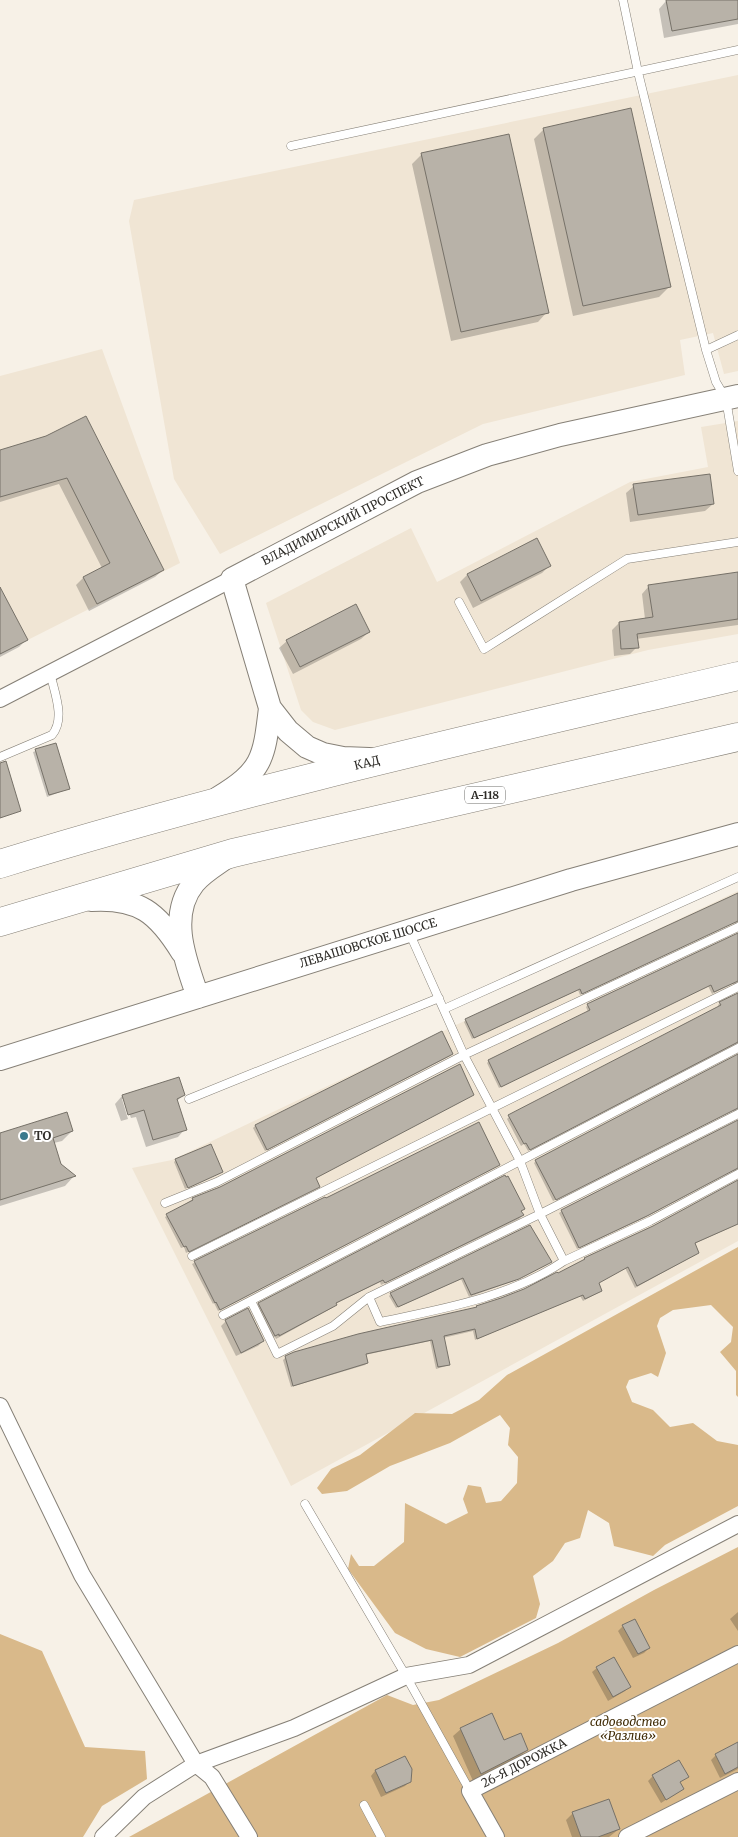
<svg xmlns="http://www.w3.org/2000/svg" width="738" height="1837" font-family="Merriweather,serif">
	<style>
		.built { fill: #f0e5d4 }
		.green { fill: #d9b98a }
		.shadow { fill: #0003 }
		.building { fill: #b8b2a8; stroke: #767168 }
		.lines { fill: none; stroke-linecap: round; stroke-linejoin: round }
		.lane-casing { stroke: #868077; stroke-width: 9 }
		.street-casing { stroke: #868077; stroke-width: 18 }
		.secondary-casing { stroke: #868077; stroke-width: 24 }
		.highway-casing { stroke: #868077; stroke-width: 29 }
		.lane { stroke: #fff; stroke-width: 8 }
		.street { stroke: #fff; stroke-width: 16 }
		.secondary { stroke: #fff; stroke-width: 22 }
		.highway { stroke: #fff; stroke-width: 28 }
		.poi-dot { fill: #39798d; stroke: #fff; stroke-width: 2 }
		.labels { text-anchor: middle; stroke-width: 4; stroke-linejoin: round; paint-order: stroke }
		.shield { fill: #fff; stroke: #6d6c69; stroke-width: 1 }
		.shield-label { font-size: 11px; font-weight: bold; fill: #2f2d29 }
		.street-label { font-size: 12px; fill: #2f2d29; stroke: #fff }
		.poi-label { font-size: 12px; font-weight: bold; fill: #2f2d29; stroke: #fff; text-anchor: start }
		.park-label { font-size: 12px; font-style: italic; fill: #3f2a04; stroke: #fff }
	</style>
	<rect width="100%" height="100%" fill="#f7f1e7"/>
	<path class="built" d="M 738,75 L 738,371 L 724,374 L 713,333 L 680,340 L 685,375 L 483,424 L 220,554 L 174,479 L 129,221 L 134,200 Z
		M 102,349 L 180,563 L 0,654 L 0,376 Z
		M 738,421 L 738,634 L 648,650 L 335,730 L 313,722 L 301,710 L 266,603 L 411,528 L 437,582 L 630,482 L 708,467 L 701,427 Z
		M 738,891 L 738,1241 L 291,1486 L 132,1168 L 172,1160 Z"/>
	<path class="green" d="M 738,1247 L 738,1397 L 736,1395 L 736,1371 L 720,1352 L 731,1342 L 733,1327 L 711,1305 L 673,1310 L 660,1318 L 657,1326 L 666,1353 L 658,1377 L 651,1373 L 629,1380 L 626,1387 L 632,1402 L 653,1410 L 670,1427 L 693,1423 L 717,1441 L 738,1445 L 738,1506 L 665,1545 L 653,1556 L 614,1546 L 609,1523 L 588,1510 L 580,1538 L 565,1543 L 553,1561 L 533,1576 L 540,1604 L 536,1618 L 460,1657 L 426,1649 L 395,1633 L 348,1569 L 351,1554 L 359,1566 L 374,1566 L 404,1542 L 405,1503 L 446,1524 L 468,1513 L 463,1499 L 468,1485 L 481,1487 L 486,1503 L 501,1501 L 517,1483 L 518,1457 L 508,1445 L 510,1428 L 500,1415 L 450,1443 L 390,1466 L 347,1491 L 322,1494 L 317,1488 L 331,1469 L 360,1455 L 415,1413 L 452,1414 L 479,1400 L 507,1375 Z
		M 738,1547 L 738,1837 L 129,1837 L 387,1695 L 413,1705 L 439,1700 L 558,1643 L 654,1590 Z
		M 0,1634 L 42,1651 L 85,1747 L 145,1751 L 147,1779 L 102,1806 L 83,1837 L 0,1837 Z"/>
	<path class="shadow" d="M 673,0 L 738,0 L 738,24 L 664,38 L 659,9 L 666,1 Z
		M 544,129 L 669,287 L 659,297 L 573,316 L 534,139 Z
		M 422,154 L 547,312 L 538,322 L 451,341 L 412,164 Z
		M 46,437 L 163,570 L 155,577 L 89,611 L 76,585 L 83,578 L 102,568 L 59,484 L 0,502 L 0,451 Z
		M 634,486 L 713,504 L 705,511 L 630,522 L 626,493 Z
		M 549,566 L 542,573 L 473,608 L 460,582 L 467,575 Z
		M 738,574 L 738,625 L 636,639 L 637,647 L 630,654 L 614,656 L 612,630 L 619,623 L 645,619 L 642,594 L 649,586 Z
		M 0,606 L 26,640 L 19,647 L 0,657 Z
		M 369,632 L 361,639 L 293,674 L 279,648 L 287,641 Z
		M 55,744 L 68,789 L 47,797 L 33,752 Z
		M 0,775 L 20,811 L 0,818 Z
		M 738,894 L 738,924 L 733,923 L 580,995 L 578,990 L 472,1039 L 464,1022 L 466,1020 Z
		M 738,935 L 738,984 L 732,984 L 712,994 L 708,986 L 499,1088 L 487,1063 L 489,1061 L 588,1012 L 586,1007 L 588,1005 Z
		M 738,994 L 738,1046 L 736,1044 L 528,1151 L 524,1144 L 521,1146 L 507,1119 L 509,1117 L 719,1008 L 718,1005 L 720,1003 Z
		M 441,1033 L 452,1054 L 450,1056 L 265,1151 L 253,1128 L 255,1126 Z
		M 738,1056 L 738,1111 L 732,1111 L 553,1201 L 534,1163 L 536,1161 Z
		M 183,1095 L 176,1102 L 185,1129 L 178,1137 L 146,1147 L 136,1117 L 131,1118 L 124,1099 L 122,1099 L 128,1119 L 121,1121 L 115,1104 L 122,1096 Z
		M 738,1122 L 738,1171 L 732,1171 L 644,1218 L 577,1249 L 559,1213 L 562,1211 Z
		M 72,1131 L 62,1141 L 54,1143 L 60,1164 L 74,1176 L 65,1186 L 0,1206 L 0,1134 Z
		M 176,1160 L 222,1172 L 185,1189 L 174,1162 Z
		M 496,1167 L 218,1311 L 214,1303 L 213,1304 L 192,1264 L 325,1198 Z
		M 314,1178 L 317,1188 L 186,1253 L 184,1247 L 181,1248 L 165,1217 L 193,1199 L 220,1188 Z
		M 738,1181 L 738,1224 L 694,1244 L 698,1253 L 695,1255 L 635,1288 L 625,1268 L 597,1283 L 601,1291 L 583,1301 L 580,1296 L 475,1340 L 473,1331 L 443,1338 L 448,1364 L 446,1366 L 436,1369 L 430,1341 L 365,1355 L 367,1363 L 365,1365 L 291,1387 L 283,1360 L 286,1357 L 475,1309 L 524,1290 L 558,1275 L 585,1259 L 653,1227 Z
		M 520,1212 L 523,1215 L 519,1219 L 381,1285 L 380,1282 L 335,1304 L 332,1308 L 276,1339 L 275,1337 L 271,1339 L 256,1307 L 259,1304 Z
		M 529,1227 L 548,1264 L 516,1280 L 469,1297 L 461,1279 L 396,1308 L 389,1296 L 391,1294 Z
		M 226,1321 L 263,1341 L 258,1346 L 236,1356 L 221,1326 Z
		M 738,1612 L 738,1631 L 730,1619 Z
		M 623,1626 L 649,1648 L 644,1653 L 633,1658 L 618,1631 Z
		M 597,1668 L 629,1686 L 625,1691 L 608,1701 L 592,1672 Z
		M 461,1729 L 527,1750 L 519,1757 L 473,1781 L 453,1736 Z
		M 738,1744 L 738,1769 L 720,1778 L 711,1760 L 716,1755 Z
		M 405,1757 L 410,1781 L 405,1786 L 381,1797 L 371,1776 L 375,1771 Z
		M 653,1776 L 687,1777 L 679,1783 L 683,1789 L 661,1803 L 648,1781 Z
		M 573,1813 L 619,1829 L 609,1837 L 572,1837 L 566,1820 Z"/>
	<path class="building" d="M 666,0 L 738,0 L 738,19 L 672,31 Z
		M 631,108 L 671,287 L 583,306 L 543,128 Z
		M 509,134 L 549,313 L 461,332 L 421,153 Z
		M 86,416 L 164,570 L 97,604 L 83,577 L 110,563 L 67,478 L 0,497 L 0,450 L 46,436 Z
		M 710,474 L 714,504 L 638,515 L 633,484 Z
		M 537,538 L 551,566 L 481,601 L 467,574 Z
		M 738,572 L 738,619 L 637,634 L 639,648 L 621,649 L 619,622 L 653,617 L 648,585 Z
		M 0,587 L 28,640 L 0,654 Z
		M 356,604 L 370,632 L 300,667 L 286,640 Z
		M 56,743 L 70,789 L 49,795 L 35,749 Z
		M 6,761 L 21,811 L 0,818 L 0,763 Z
		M 738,893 L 738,921 L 582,994 L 580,989 L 474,1038 L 465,1019 Z
		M 738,933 L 738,981 L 714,992 L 711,985 L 501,1087 L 488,1060 L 590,1010 L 587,1004 Z
		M 738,993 L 738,1042 L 530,1150 L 526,1143 L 524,1144 L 508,1115 L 721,1005 L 719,1002 Z
		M 442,1031 L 453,1054 L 267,1150 L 255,1125 Z
		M 738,1054 L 738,1108 L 556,1200 L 535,1160 Z
		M 460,1064 L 474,1095 L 316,1178 L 320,1187 L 189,1252 L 186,1246 L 184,1247 L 166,1214 L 193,1200 L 192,1198 L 220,1187 Z
		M 179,1077 L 185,1095 L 177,1099 L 187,1130 L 153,1140 L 144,1110 L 128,1115 L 122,1095 Z
		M 67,1112 L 73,1131 L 53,1138 L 61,1164 L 76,1176 L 0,1200 L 0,1133 Z
		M 738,1120 L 738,1168 L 647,1216 L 579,1248 L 561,1210 Z
		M 479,1122 L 500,1165 L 220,1310 L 216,1302 L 215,1303 L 194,1261 L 325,1197 L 326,1198 Z
		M 211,1144 L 223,1172 L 188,1188 L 175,1159 Z
		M 505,1175 L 506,1177 L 508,1176 L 525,1209 L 521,1211 L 524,1215 L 385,1283 L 383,1280 L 336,1303 L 337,1305 L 279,1336 L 279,1334 L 275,1336 L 258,1303 Z
		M 738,1180 L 738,1224 L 695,1243 L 699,1253 L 637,1286 L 628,1267 L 599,1283 L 602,1291 L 585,1299 L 583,1295 L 477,1339 L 475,1329 L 444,1336 L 450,1365 L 438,1367 L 432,1340 L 366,1354 L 368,1363 L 293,1386 L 285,1356 L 294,1352 L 358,1334 L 477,1307 L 476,1306 L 501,1298 L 524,1289 L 557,1272 L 558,1273 L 585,1259 L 584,1258 L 653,1226 Z
		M 530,1225 L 552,1262 L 519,1279 L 471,1295 L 463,1278 L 398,1307 L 390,1293 Z
		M 248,1308 L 264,1341 L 241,1353 L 225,1320 Z
		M 635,1619 L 650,1648 L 638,1654 L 622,1625 Z
		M 614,1657 L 631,1687 L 613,1697 L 596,1667 Z
		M 492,1713 L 504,1740 L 521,1733 L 528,1750 L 481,1774 L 460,1728 Z
		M 738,1742 L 738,1767 L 725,1774 L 715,1754 Z
		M 405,1756 L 412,1769 L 411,1782 L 386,1793 L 375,1770 Z
		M 679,1760 L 689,1777 L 680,1782 L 684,1789 L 666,1800 L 652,1775 Z
		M 609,1799 L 620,1829 L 598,1837 L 581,1837 L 572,1812 Z"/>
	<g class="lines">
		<g class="lane-casing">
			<path id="lane" d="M 623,0 L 638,72 L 706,350 L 716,382 L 726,399 L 738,471
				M 291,146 L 738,50
				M 706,350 L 738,335
				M 459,602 L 484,649 L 627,559 L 738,542
				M 0,757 L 52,735 C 66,718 54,692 50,672
				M 409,932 L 464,1055 L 520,1161 L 540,1214 L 564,1261 L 650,1221 L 738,1174
				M 444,1009 L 738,877
				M 189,1099 L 439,998
				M 165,1203 L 217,1182 L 464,1055 L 738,927
				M 192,1256 L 738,987
				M 369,1297 L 380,1322 C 442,1309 511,1297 564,1261
				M 251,1301 L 277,1354 L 333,1326 L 369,1297 L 540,1214 L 738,1114
				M 223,1315 L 738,1048
				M 305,1504 L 406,1676 L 470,1791
				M 364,1805 L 381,1837"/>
		</g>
		<g class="street-casing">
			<path id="street" d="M 0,699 L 232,579
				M 0,1406 L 82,1575 L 196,1764 L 212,1777 L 249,1837
				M 103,1837 L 144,1797 L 196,1764 L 294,1728 L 406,1676 L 469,1665 L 738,1524
				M 496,1837 L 470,1791 L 738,1654
				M 627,1837 L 738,1781"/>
		</g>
		<g class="secondary-casing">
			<path id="secondary" d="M 369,759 L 343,758 L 323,754 L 307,747 L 288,731 L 270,708 L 232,579 L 417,482 L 487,455 L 560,435 L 738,396
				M 218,798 C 263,771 264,758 270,708
				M 91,900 C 139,897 158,913 182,952
				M 198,997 C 186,962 167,916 194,883 C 202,873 214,866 224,859
				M 0,1059 L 571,880 L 738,834"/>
		</g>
		<g class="highway-casing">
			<path id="highway" d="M 0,864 C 243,789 491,734 738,676
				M 0,922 L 233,853 L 738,737"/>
		</g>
		<use href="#lane" class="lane"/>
		<use href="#street" class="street"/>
		<use href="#secondary" class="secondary"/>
		<use href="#highway" class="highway"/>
	</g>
	<circle class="poi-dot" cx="24" cy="1136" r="5"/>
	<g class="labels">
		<rect class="shield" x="465" y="786.5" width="40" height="17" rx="4"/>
		<g class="shield-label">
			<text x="485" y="799">А-118</text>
		</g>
		<g class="street-label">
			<text transform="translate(343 521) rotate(-27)" y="4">ВЛАДИМИРСКИЙ ПРОСПЕКТ</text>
			<text transform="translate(367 763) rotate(-14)" y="4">КАД</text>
			<text transform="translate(368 943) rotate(-17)" y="4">ЛЕВАШОВСКОЕ ШОССЕ</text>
			<text transform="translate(524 1763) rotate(-27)" y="4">26-Я ДОРОЖКА</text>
		</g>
		<g class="poi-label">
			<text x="34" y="1140">ТО</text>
		</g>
		<g class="park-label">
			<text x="628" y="1726">садоводство<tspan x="628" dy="14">«Разлив»</tspan></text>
		</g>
	</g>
</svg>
